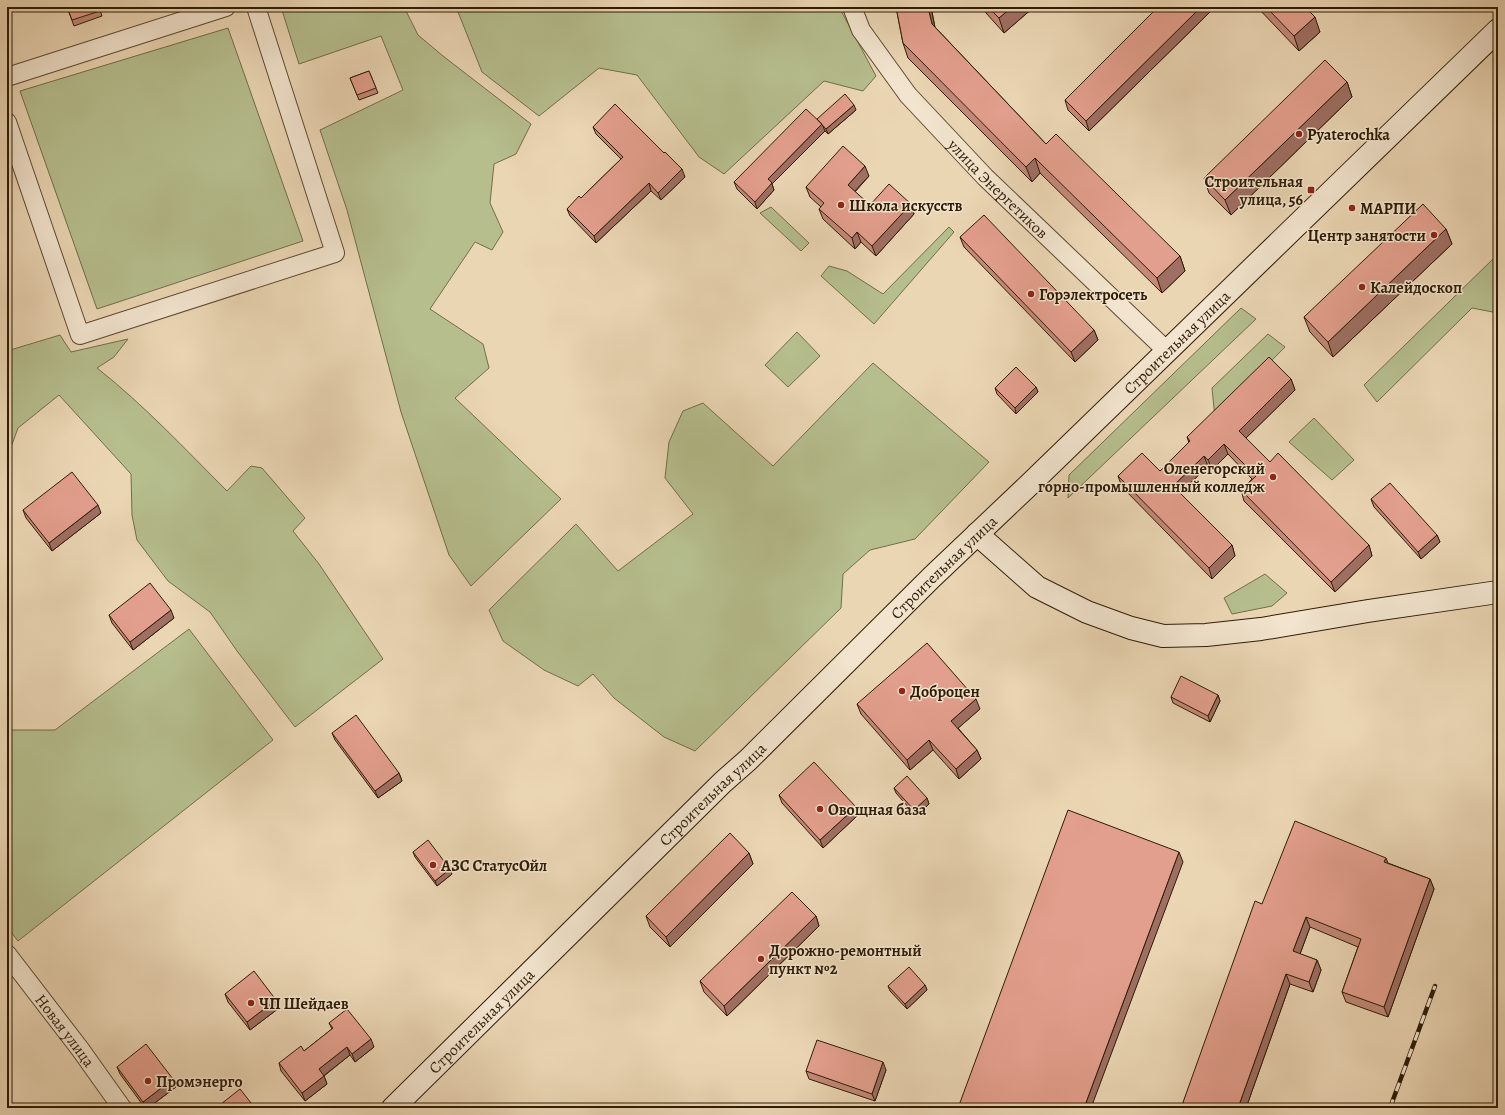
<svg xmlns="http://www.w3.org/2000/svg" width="1505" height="1115" font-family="Alegreya,serif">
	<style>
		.green { fill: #b6be8e; stroke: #726d4a }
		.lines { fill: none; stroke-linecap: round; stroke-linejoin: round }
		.street-casing { stroke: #5d4a31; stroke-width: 20 }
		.secondary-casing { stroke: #2e1c05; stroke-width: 24 }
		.street { stroke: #f2e4ce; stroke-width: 18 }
		.secondary { stroke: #f2e4ce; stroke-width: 22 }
		.rail-casing { stroke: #2e1c05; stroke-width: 4.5 }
		.rail { stroke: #f2e4ce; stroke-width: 3; stroke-dasharray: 9; stroke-linecap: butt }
		.wall { fill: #c38979; stroke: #2e1c05 }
		.shaded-wall { fill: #9f6f63; stroke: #2e1c05 }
		.building { fill: #e39f8d; stroke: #2e1c05 }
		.poi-dot { fill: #8f2418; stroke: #f2e4ce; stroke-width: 1.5 }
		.labels { text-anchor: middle; stroke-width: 3; stroke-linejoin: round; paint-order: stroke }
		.poi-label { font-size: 16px; font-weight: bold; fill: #2e1c05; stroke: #f2e4ce; text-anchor: start }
		.street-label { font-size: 16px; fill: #2e1c05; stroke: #f2e4ce }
	</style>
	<rect width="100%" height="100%" fill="#ebd6b4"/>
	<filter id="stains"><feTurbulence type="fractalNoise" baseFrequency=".005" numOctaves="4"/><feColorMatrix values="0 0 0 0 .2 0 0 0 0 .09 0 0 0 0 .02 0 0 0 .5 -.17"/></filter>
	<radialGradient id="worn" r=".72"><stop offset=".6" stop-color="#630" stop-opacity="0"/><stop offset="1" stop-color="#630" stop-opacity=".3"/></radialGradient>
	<path class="green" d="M 281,7 L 404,7 L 418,35 L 443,56 L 531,124 L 516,154 L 494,164 L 490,203 L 503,232 L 492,250 L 475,242 L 430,309 L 483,344 L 489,368 L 455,398 L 561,499 L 471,586 L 449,555 L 401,412 L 347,210 L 320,130 L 403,90 L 381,36 L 299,64 Z
		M 456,7 L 839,7 L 876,76 L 863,91 L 824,81 L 724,174 L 699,157 L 637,75 L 599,68 L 539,116 L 482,72 Z
		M 228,28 L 303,241 L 97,309 L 20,91 Z
		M 771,207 L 809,243 L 801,251 L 760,213 Z
		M 949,227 L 954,232 L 874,324 L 821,276 L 829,266 L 847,271 L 883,294 Z
		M 1494,258 L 1498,261 L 1498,313 L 1472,308 L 1377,402 L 1364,385 Z
		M 1241,308 L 1256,319 L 1068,498 L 1069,475 Z
		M 797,332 L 820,356 L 788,387 L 765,365 Z
		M 1268,334 L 1285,347 L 1215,418 L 1212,388 Z
		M 60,335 L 71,352 L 128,339 L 114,357 L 97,368 C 144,405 185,449 227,491 L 251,466 L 262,468 L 305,518 L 293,531 L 319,564 L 383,659 L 295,727 L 237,651 L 210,612 L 168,581 L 137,540 L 132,515 L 131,474 L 59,395 L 18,428 L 7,458 L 7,351 Z
		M 873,363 L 989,462 L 915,539 L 870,550 L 843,574 L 841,608 L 695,751 L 664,737 L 614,698 L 593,674 L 578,686 L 544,670 L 503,641 L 489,610 L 576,524 L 618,571 L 693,514 L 665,478 L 669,442 L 683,411 L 703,403 L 773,466 Z
		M 1314,418 L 1354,460 L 1332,480 L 1289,442 Z
		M 1265,574 L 1287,593 L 1272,606 L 1232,614 L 1224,598 Z
		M 189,629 L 273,740 L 18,941 L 7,927 L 7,730 L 55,730 Z"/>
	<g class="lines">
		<g class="street-casing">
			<g id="street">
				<path id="s1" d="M 852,7 L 861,30 L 908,95 L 985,177 L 1167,351"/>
				<path d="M 7,77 L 226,7"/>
				<path d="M 7,122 L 80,335 L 335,253 L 256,7"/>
				<path id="s2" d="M 7,954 L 80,1049 L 122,1108"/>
			</g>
		</g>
		<g class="secondary-casing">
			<g id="secondary">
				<path d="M 977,534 L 1037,587 L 1087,612 L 1131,628 L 1163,636 L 1206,635 L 1261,629 L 1368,611 L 1498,592"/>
				<path id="s3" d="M 393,1108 L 723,782 L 748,760 L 932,577 L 1030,484 L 1498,30"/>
			</g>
		</g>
		<use href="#street" class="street"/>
		<use href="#secondary" class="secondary"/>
		<g class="rail-casing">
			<path id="rail" d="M 1390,1108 L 1435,986"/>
		</g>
		<use href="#rail" class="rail"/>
	</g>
	<path class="wall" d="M 67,7 L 99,7 L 102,16 L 74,26 Z
		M 896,7 L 931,7 L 935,27 L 1046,144 L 1180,256 L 1185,271 L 1162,293 L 1040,173 L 1032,182 L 908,58 L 903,43 Z
		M 984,7 L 1034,7 L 1004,33 L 986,13 Z
		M 1257,7 L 1305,7 L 1320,32 L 1299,51 Z
		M 1212,10 L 1089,131 L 1068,110 L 1065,100 Z
		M 369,71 L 378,93 L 359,100 L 350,78 Z
		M 1347,82 L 1352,97 L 1231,215 L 1209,193 L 1204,178 Z
		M 856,110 L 828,134 L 824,130 L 825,131 L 772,184 L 774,190 L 757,209 L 737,189 L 734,182 L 817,120 Z
		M 593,127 L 685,177 L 661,200 L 651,191 L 596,243 L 570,216 L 567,209 L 581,198 L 621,159 L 596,134 Z
		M 869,176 L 855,192 L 870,205 L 911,204 L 914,214 L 876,256 L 861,242 L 855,249 L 823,219 L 819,209 L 821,207 L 810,197 L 806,187 Z
		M 1446,229 L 1452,244 L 1333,357 L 1310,332 L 1304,317 Z
		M 960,237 L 1094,330 L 1098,340 L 1075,362 L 964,247 Z
		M 1291,379 L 1295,390 L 1246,438 L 1270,462 L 1369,545 L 1372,556 L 1335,592 L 1244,501 L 1241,490 L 1252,479 L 1228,454 L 1212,470 L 1208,466 L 1180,493 L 1232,545 L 1235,556 L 1212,579 L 1122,487 L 1118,476 L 1160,471 L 1189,443 L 1187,437 Z
		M 1036,387 L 1038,392 L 1016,414 L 997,394 L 995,388 Z
		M 1371,499 L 1437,535 L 1440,542 L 1421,559 L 1374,507 Z
		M 23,510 L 101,513 L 52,551 L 26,518 Z
		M 109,615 L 174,618 L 133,650 L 112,623 Z
		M 1218,695 L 1220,701 L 1210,722 L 1173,703 L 1171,697 Z
		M 857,704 L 980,709 L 958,728 L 977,750 L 981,759 L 959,779 L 933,750 L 910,770 L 861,714 Z
		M 332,733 L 399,773 L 402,781 L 378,798 L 335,740 Z
		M 894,788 L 927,798 L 929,804 L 916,816 L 896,793 Z
		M 779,795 L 858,815 L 823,848 L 782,803 Z
		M 413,852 L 452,874 L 437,886 L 415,857 Z
		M 749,853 L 753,864 L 670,947 L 650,927 L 646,916 Z
		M 1388,863 L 1430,879 L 1434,889 L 1388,1017 L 1346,1002 L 1342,992 L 1358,947 L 1310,927 L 1300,954 L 1317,960 L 1321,970 L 1313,992 L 1290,984 L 1246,1108 L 1181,1108 L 1262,904 Z
		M 816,916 L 819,926 L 727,1016 L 704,992 L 700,981 Z
		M 1498,978 L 1498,995 L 1495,987 Z
		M 925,985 L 927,990 L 907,1009 L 890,991 L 888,986 Z
		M 225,994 L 279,1008 L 250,1030 L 228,1002 Z
		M 329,1023 L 374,1047 L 355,1062 L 350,1055 L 324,1076 L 327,1084 L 305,1101 L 281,1071 L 279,1063 L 304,1051 L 332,1029 Z
		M 117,1067 L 176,1087 L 148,1108 L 145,1108 L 120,1074 Z
		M 886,1070 L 875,1101 L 809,1079 L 806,1071 Z"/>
	<path class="shaded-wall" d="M 928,7 L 931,7 L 937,39 L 932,24 Z
		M 1012,7 L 1034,7 L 1004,33 L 999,18 Z
		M 1201,7 L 1211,7 L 1212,10 L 1089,131 L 1086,121 Z
		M 1315,17 L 1320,32 L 1299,51 L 1294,36 Z
		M 1347,82 L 1352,97 L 1231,215 L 1225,200 Z
		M 854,105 L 856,110 L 828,134 L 826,129 Z
		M 822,124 L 825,131 L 772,184 L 774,190 L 757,209 L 755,202 L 768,179 Z
		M 1035,158 L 1040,173 L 1032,182 L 1026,167 Z
		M 865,166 L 869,176 L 851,195 L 848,185 Z
		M 682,169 L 685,177 L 661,200 L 658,193 Z
		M 649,183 L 651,191 L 596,243 L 594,236 Z
		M 911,204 L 914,214 L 876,256 L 872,246 Z
		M 1446,229 L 1452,244 L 1333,357 L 1328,342 Z
		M 857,232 L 861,242 L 855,249 L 852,238 Z
		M 1180,256 L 1185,271 L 1162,293 L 1157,278 Z
		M 1094,330 L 1098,340 L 1075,362 L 1071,352 Z
		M 1291,379 L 1295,390 L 1243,441 L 1239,431 Z
		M 1036,387 L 1038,392 L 1016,414 L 1015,408 Z
		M 1224,444 L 1228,454 L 1212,470 L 1208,460 Z
		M 1204,456 L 1208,466 L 1177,496 L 1173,486 Z
		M 98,505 L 101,513 L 52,551 L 49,543 Z
		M 1437,535 L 1440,542 L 1421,559 L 1418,552 Z
		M 1232,545 L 1235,556 L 1212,579 L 1209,568 Z
		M 1369,545 L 1372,556 L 1335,592 L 1331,582 Z
		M 171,610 L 174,618 L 133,650 L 130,642 Z
		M 1218,695 L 1220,701 L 1210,722 L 1208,716 Z
		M 976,699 L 980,709 L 955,731 L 951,721 Z
		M 929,740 L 933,750 L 910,770 L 907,760 Z
		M 977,750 L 981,759 L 959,779 L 956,769 Z
		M 399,773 L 402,781 L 378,798 L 375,791 Z
		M 927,798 L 929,804 L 916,816 L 914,810 Z
		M 856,807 L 858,815 L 823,848 L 820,840 Z
		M 1179,852 L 1183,862 L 1091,1108 L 1084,1108 Z
		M 749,853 L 753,864 L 670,947 L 666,937 Z
		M 1386,858 L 1390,868 L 1384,862 Z
		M 450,869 L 452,874 L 437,886 L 435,881 Z
		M 1430,879 L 1434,889 L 1388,1017 L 1384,1007 Z
		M 816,916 L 819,926 L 727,1016 L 724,1006 Z
		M 1306,917 L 1310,927 L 1297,962 L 1293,951 Z
		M 1317,960 L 1321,970 L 1313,992 L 1309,982 Z
		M 1286,974 L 1290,984 L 1246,1108 L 1238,1108 Z
		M 925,985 L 927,990 L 907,1009 L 905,1004 Z
		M 276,1000 L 279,1008 L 250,1030 L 247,1022 Z
		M 371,1039 L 374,1047 L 355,1062 L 352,1054 Z
		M 347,1047 L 350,1055 L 322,1077 L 319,1069 Z
		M 883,1062 L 886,1070 L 875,1101 L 872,1094 Z
		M 324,1076 L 327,1084 L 305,1101 L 302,1093 Z
		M 173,1079 L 176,1087 L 148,1108 L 146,1108 L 143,1102 Z"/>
	<path class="building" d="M 67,7 L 98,7 L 100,11 L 72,20 Z
		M 896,7 L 928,7 L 932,24 L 1046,144 L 1056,134 L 1180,256 L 1157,278 L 1035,158 L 1026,167 L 903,43 Z
		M 988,7 L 1012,7 L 999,18 Z
		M 1158,7 L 1201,7 L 1086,121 L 1065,100 Z
		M 1266,7 L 1305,7 L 1315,17 L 1294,36 Z
		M 1325,60 L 1347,82 L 1225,200 L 1204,178 Z
		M 369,71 L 376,88 L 357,95 L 350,78 Z
		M 845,94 L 854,105 L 826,129 L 817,119 Z
		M 615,104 L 664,153 L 665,152 L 682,169 L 658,193 L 649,183 L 594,236 L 567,209 L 579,196 L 581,198 L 623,157 L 593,127 Z
		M 806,109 L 822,124 L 768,179 L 772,183 L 755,202 L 734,182 Z
		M 843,146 L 865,166 L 848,185 L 870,205 L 889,184 L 911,204 L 872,246 L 857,232 L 852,238 L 819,209 L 824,203 L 806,187 Z
		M 1423,204 L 1446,229 L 1328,342 L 1304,317 Z
		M 984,215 L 1094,330 L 1071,352 L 960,237 Z
		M 1269,357 L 1291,379 L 1239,431 L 1270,462 L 1278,453 L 1369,545 L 1331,582 L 1241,490 L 1256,476 L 1224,444 L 1208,460 L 1204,456 L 1173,486 L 1232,545 L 1209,568 L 1118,476 L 1142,453 L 1160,471 L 1190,441 L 1187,437 Z
		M 1016,367 L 1036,387 L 1015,408 L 995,388 Z
		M 72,472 L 98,505 L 49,543 L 23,510 Z
		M 1390,483 L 1437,535 L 1418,552 L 1371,499 Z
		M 150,583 L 171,610 L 130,642 L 109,615 Z
		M 927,643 L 976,699 L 951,721 L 977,750 L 956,769 L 929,740 L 907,760 L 857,704 Z
		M 1181,676 L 1218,695 L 1208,716 L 1171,697 Z
		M 356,715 L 399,773 L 375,791 L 332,733 Z
		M 814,762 L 856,807 L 820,840 L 779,795 Z
		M 907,776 L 927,798 L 914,810 L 894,788 Z
		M 1068,810 L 1179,852 L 1084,1108 L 958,1108 Z
		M 1295,821 L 1386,858 L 1384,862 L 1430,879 L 1384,1007 L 1342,992 L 1361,939 L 1306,917 L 1293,951 L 1317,960 L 1309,982 L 1286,974 L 1238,1108 L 1181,1108 L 1255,901 L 1262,904 Z
		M 730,833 L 749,853 L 666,937 L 646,916 Z
		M 428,840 L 450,869 L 435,881 L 413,852 Z
		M 792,892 L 816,916 L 724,1006 L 700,981 Z
		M 909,967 L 925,985 L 905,1004 L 888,986 Z
		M 254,971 L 276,1000 L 247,1022 L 225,994 Z
		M 1498,978 L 1498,988 L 1495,987 Z
		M 347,1009 L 371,1039 L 352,1054 L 347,1047 L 319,1069 L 324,1076 L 302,1093 L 279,1063 L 301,1046 L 304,1051 L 333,1028 L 329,1023 Z
		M 817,1040 L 883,1062 L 872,1094 L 806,1071 Z
		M 146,1044 L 173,1079 L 143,1102 L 117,1067 Z
		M 240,1089 L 255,1108 L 224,1108 L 221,1104 Z"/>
	<g class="poi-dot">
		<circle cx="1299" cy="134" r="4"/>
		<rect x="1307" y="186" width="8" height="8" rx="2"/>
		<circle cx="841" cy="205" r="4"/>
		<circle cx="1352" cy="208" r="4"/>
		<circle cx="1434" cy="235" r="4"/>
		<circle cx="1362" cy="287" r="4"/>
		<circle cx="1031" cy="294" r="4"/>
		<circle cx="1273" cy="477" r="4"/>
		<circle cx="902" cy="691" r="4"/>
		<circle cx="820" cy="809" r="4"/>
		<circle cx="433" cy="865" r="4"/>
		<circle cx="761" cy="959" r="4"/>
		<circle cx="251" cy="1003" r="4"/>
		<circle cx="148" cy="1081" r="4"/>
	</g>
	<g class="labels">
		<g class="poi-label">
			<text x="1307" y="140">Pyaterochka</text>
			<text x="1303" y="187" text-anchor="end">Строительная<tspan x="1303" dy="18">улица, 56</tspan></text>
			<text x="849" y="211">Школа искусств</text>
			<text x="1360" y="214">МАРПИ</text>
			<text x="1426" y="241" text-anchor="end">Центр занятости</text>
			<text x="1370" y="293">Калейдоскоп</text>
			<text x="1039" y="300">Горэлектросеть</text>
			<text x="1265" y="474" text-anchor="end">Оленегорский<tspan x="1265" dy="18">горно-промышленный колледж</tspan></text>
			<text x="910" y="697">Доброцен</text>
			<text x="828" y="815">Овощная база</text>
			<text x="441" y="871">АЗС СтатусОйл</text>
			<text x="769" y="956">Дорожно-ремонтный<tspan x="769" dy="18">пункт №2</tspan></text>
			<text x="259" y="1009">ЧП Шейдаев</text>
			<text x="156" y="1087">Промэнерго</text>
		</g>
		<g class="street-label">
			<text dy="6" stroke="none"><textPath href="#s1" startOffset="235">улица Энергетиков</textPath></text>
			<text dy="6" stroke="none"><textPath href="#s3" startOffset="1096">Строительная улица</textPath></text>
			<text dy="6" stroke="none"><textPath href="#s3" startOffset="772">Строительная улица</textPath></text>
			<text dy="6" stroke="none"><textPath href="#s3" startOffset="448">Строительная улица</textPath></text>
			<text dy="6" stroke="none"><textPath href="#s3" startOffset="124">Строительная улица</textPath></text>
			<text dy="6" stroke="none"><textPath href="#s2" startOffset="96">Новая улица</textPath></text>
		</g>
	</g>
	<rect width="1505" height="1115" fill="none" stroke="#ebd6b4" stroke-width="24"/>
	<rect x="8" y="8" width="1489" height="1099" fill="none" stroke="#2e1c05" stroke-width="2"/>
	<rect x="12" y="12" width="1481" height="1091" fill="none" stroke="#2e1c05"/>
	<rect width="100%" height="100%" filter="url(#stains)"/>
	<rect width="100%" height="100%" fill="url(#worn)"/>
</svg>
